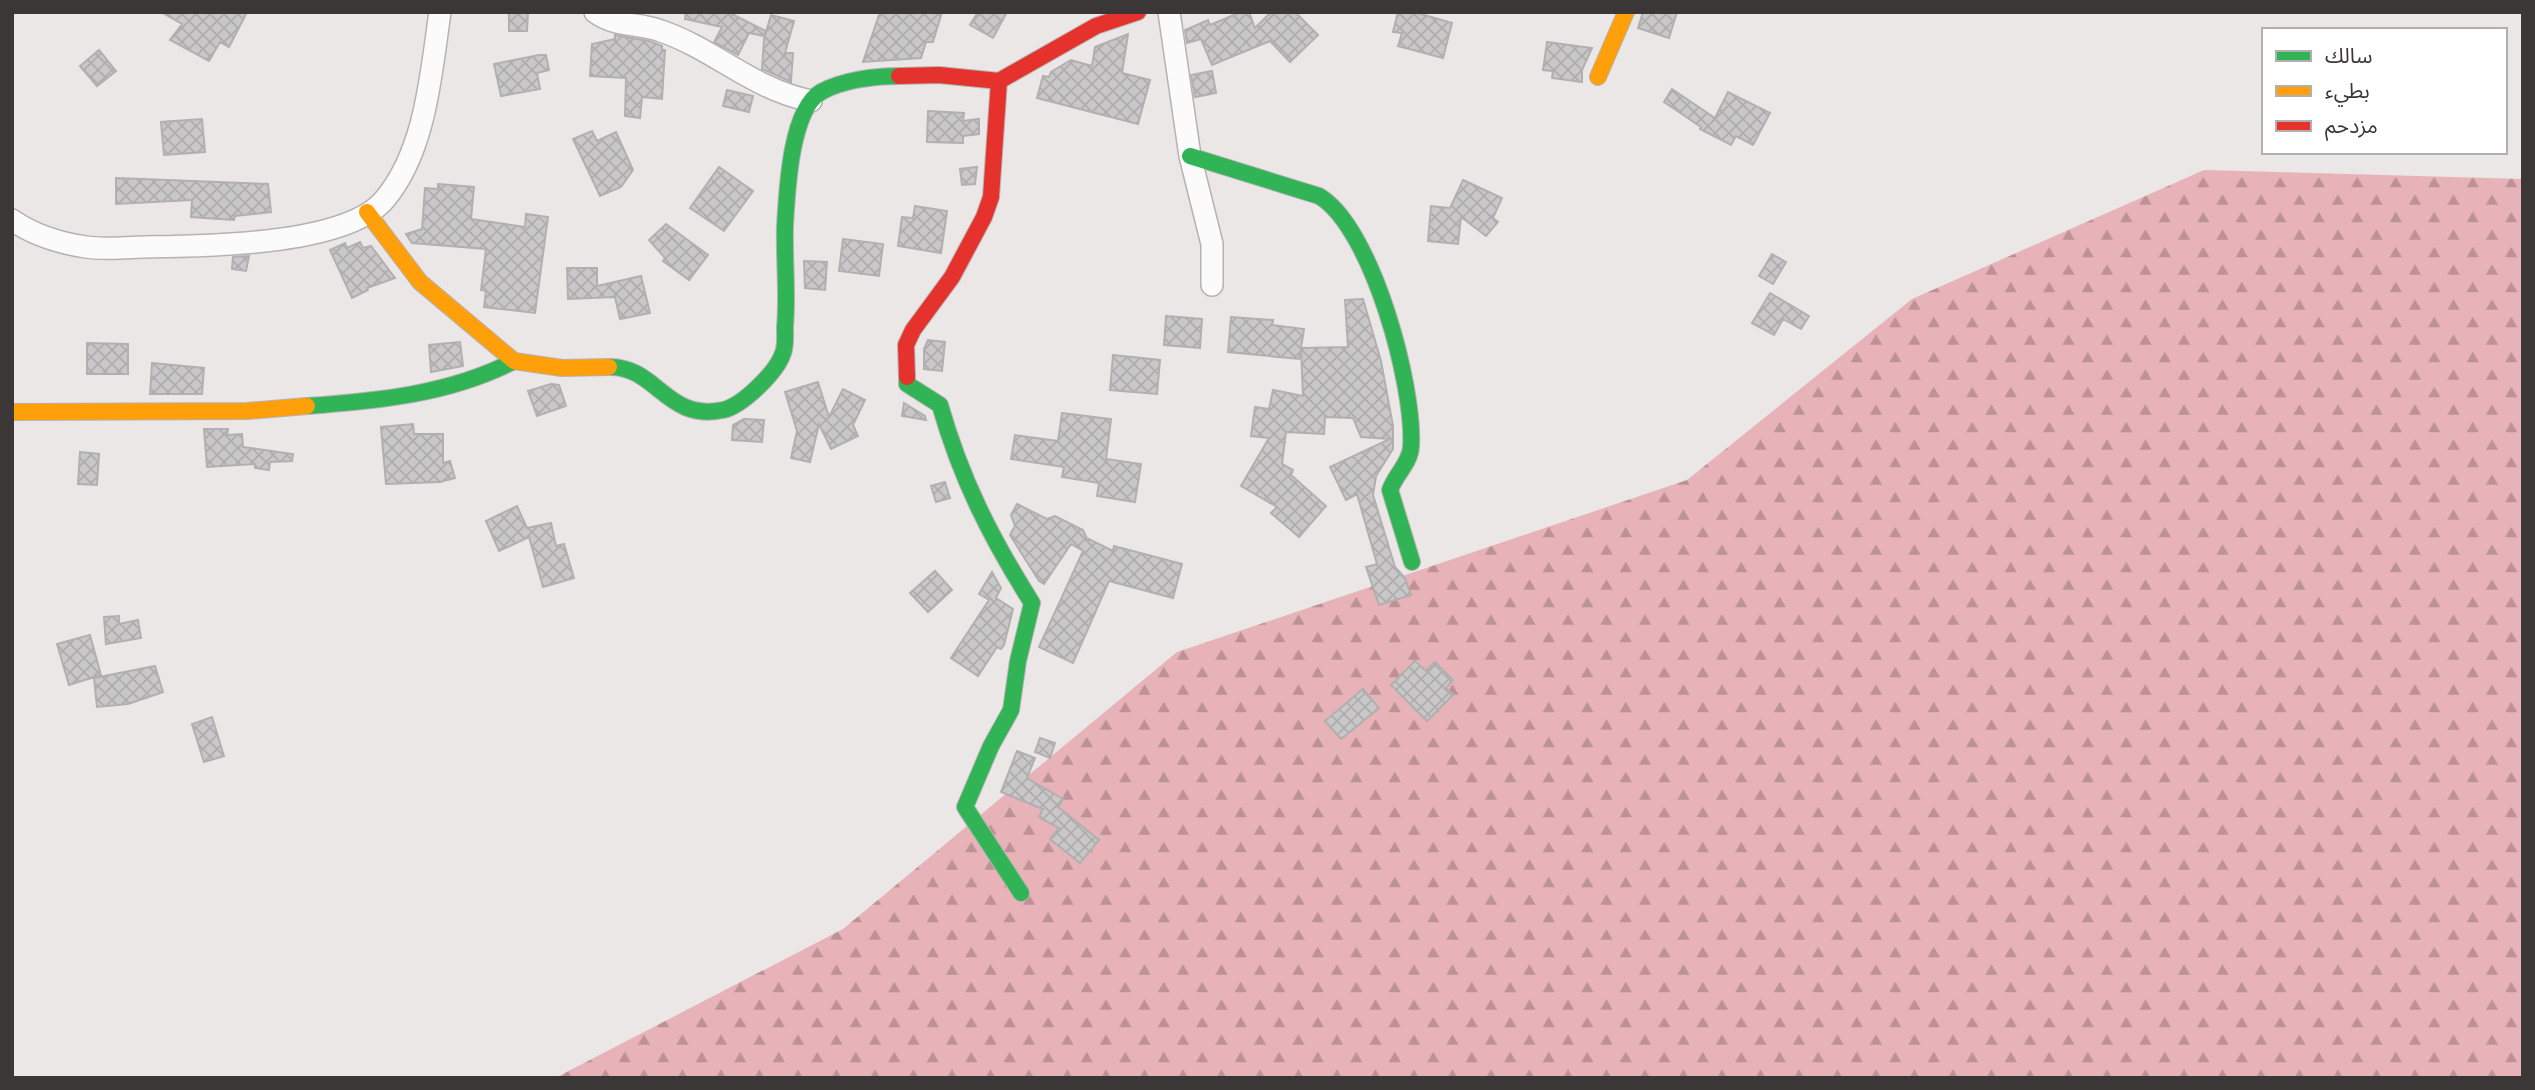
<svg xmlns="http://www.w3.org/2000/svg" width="2535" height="1090" font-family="Helvetica,'Noto Sans Arabic',sans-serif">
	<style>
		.forest { fill: url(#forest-firs) }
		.building { fill: url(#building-cross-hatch); stroke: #b1afb1; stroke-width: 2 }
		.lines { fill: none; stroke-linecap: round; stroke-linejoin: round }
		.street-casing { stroke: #b7b2b2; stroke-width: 24 }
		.fast-casing { stroke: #b7b2b2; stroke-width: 18 }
		.slow-casing { stroke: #b7b2b2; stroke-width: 18 }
		.jam-casing { stroke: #b7b2b2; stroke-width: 18 }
		.street { stroke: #fcfbfb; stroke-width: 21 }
		.fast { stroke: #30b455; stroke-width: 16 }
		.slow { stroke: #ff9f0a; stroke-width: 16 }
		.jam { stroke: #e5322d; stroke-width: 16 }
	</style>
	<defs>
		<pattern id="forest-firs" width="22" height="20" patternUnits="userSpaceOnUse" patternTransform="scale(1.75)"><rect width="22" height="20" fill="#e7b3b8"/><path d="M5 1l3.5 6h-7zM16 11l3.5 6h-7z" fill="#bc9296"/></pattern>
		<pattern id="building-cross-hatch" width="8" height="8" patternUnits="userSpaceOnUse" patternTransform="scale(1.75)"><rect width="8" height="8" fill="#c9c8c9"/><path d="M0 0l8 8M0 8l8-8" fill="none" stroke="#aeacad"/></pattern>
	</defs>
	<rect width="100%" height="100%" fill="#ece7e7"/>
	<path class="forest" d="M 2204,170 L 2523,179 L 2523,1078 L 555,1078 L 843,929 L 1177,652 L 1687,480 L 1912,299 Z"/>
	<path class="building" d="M 161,12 L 247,12 L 229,47 L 220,42 L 209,61 L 170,40 L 182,24 Z
		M 509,12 L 528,12 L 527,31 L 509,31 Z
		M 686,12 L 728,12 L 766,31 L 764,36 L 749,33 L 738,55 L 714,42 L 722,27 L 685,19 Z
		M 880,12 L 942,12 L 933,42 L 926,42 L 921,58 L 863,62 Z
		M 978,12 L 1007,12 L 993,38 L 970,25 Z
		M 1241,12 L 1249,12 L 1255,28 L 1271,12 L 1295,12 L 1318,35 L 1290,62 L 1270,41 L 1212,65 L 1201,39 L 1187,43 L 1185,30 L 1208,20 L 1210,25 Z
		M 1398,12 L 1414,12 L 1452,23 L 1443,58 L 1398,46 L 1402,33 L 1393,32 Z
		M 1643,12 L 1677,12 L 1669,38 L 1638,28 Z
		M 771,15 L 794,21 L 785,53 L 793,53 L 791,82 L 762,69 L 764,39 Z
		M 1128,34 L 1122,73 L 1150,80 L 1138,124 L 1037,98 L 1043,76 L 1049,77 L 1051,72 L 1071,60 L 1092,66 L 1095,47 Z
		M 615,35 L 649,41 L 662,46 L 662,50 L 665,50 L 662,99 L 642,97 L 640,118 L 625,116 L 626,78 L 590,76 L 592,44 L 615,39 Z
		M 1547,42 L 1592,48 L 1582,70 L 1582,82 L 1552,78 L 1553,71 L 1543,70 Z
		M 99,50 L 116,71 L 97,86 L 80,66 Z
		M 539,55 L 546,55 L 549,70 L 537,73 L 540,89 L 501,96 L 494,64 Z
		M 1212,71 L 1216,93 L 1195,97 L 1191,75 Z
		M 1672,89 L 1715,118 L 1728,92 L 1770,113 L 1753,145 L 1736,136 L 1731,145 L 1700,129 L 1701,127 L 1664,102 Z
		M 727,90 L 753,96 L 749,112 L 723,106 Z
		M 928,111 L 964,113 L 963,121 L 979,119 L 979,134 L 963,136 L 963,143 L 927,142 Z
		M 202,119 L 205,152 L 164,155 L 161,122 Z
		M 592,131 L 597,141 L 616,132 L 633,170 L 621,187 L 600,196 L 573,139 Z
		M 719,167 L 753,191 L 724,231 L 690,208 Z
		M 977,167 L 975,184 L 962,185 L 960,169 Z
		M 116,178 L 268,184 L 271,212 L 235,216 L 234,220 L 191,217 L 192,200 L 116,204 Z
		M 1463,180 L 1502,198 L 1493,218 L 1498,222 L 1486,236 L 1461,217 L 1458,244 L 1428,241 L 1431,206 L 1450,208 Z
		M 438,184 L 474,187 L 471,219 L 525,227 L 526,214 L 548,217 L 535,313 L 484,307 L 486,291 L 481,290 L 486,249 L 412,243 L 406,234 L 422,229 L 425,188 L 438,189 Z
		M 915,206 L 947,211 L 941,253 L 898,246 L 902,217 L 913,218 Z
		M 666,224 L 708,255 L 689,280 L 663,261 L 665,258 L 649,240 Z
		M 843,239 L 883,244 L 879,276 L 839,271 Z
		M 360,242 L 363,248 L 371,246 L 395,278 L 367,288 L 368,290 L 352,298 L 330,250 L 345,243 L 347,248 Z
		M 1772,254 L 1786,262 L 1773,284 L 1759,276 Z
		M 249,256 L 246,271 L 232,269 L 233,257 Z
		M 804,261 L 827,262 L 825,290 L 805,288 Z
		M 567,268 L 597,268 L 597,286 L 641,276 L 650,313 L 620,319 L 615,297 L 568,299 Z
		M 1770,293 L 1809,316 L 1801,329 L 1783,319 L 1774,335 L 1752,323 Z
		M 1363,299 L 1381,361 L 1393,426 L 1393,449 L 1376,476 L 1373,495 L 1395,567 L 1405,578 L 1411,595 L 1379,605 L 1366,567 L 1377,564 L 1357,494 L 1346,500 L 1330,467 L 1390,439 L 1361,437 L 1353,418 L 1325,417 L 1324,434 L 1286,432 L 1282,464 L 1293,470 L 1291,475 L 1326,506 L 1299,537 L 1271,513 L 1277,507 L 1241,486 L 1269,438 L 1251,436 L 1255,407 L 1269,409 L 1273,390 L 1303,396 L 1301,350 L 1299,359 L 1228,352 L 1231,317 L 1273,320 L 1272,325 L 1304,329 L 1301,348 L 1348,347 L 1345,300 Z
		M 1166,316 L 1202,319 L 1200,348 L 1164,345 Z
		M 928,340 L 945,342 L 942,371 L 924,369 L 924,349 Z
		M 460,342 L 463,366 L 431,372 L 429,345 Z
		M 87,343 L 128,344 L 128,374 L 87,374 Z
		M 1113,355 L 1160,360 L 1157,394 L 1110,390 Z
		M 152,363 L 204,368 L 202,394 L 150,394 Z
		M 818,382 L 829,417 L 843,389 L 865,400 L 853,425 L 858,436 L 831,449 L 819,424 L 810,462 L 791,458 L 797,431 L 785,392 Z
		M 551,384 L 559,385 L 566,406 L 537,416 L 528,391 Z
		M 904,403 L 925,416 L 926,420 L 902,416 Z
		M 1062,413 L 1111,419 L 1106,459 L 1141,464 L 1135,502 L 1097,496 L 1099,483 L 1062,477 L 1064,467 L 1011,459 L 1015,435 L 1058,441 Z
		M 744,419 L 764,420 L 762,442 L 732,440 L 733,425 Z
		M 413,424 L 414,434 L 443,434 L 443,463 L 450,461 L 455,478 L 440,482 L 386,484 L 381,427 Z
		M 204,429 L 228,429 L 227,435 L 242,434 L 243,447 L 293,454 L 292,461 L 270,462 L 269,470 L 255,468 L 255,464 L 207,467 Z
		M 80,452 L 99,454 L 97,485 L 78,484 Z
		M 945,482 L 950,498 L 936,502 L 931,486 Z
		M 1017,504 L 1047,519 L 1055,516 L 1083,530 L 1088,541 L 1089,539 L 1113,551 L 1114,546 L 1182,564 L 1173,598 L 1109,581 L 1073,663 L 1039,647 L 1083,551 L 1071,544 L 1044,584 L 1039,581 L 1010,535 L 1015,526 L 1011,515 Z
		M 517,506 L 527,528 L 551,523 L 556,546 L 564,544 L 574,578 L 543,587 L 529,537 L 499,551 L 486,521 Z
		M 935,571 L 952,590 L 928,612 L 910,593 Z
		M 992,572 L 1001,588 L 996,598 L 1013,609 L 1004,645 L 1001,649 L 997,647 L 978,676 L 951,658 L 989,600 L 979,594 Z
		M 119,616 L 119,624 L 138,620 L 141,638 L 106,644 L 104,617 Z
		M 90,635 L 101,675 L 69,685 L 57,644 Z
		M 1415,661 L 1426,671 L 1435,662 L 1453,680 L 1446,688 L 1453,695 L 1427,721 L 1391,685 Z
		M 155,666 L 163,692 L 128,704 L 97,707 L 94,678 Z
		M 1363,689 L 1379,708 L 1341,739 L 1325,721 Z
		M 212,717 L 224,756 L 204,762 L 192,724 Z
		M 1040,738 L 1055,743 L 1050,758 L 1035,752 Z
		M 1017,751 L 1035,758 L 1027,778 L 1063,799 L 1058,807 L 1099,840 L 1080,863 L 1050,839 L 1059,828 L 1039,817 L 1043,809 L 1001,792 Z"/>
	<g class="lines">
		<g class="street-casing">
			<path id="street" d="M 595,12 C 617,28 638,22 661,31 C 716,50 752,89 811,101
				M 1169,12 L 1190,156 L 1212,244 L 1212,285
				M 12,220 C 35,236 59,243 86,247 C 105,250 126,247 145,247 C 202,246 347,246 385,199 C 426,150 431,73 440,12"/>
		</g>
		<g class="fast-casing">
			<path id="fast" d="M 1190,156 L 1319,196 C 1372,227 1415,387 1411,447 C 1410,463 1395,475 1390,490 L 1412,562
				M 609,367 C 657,366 666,422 723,410 C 742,406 777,372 783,353 C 786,346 785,335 785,327 C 788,293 784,260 785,226 C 787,193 790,110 821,92 C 842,80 875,76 899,76
				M 907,377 L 907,384 L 940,405 C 961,479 991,538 1032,603 L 1018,661 L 1011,710 L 991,746 L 965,807 L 1021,893
				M 307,406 C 378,401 450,394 514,361"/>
		</g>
		<g class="slow-casing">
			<path id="slow" d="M 1598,77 L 1626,12
				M 367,212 L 420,282 L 514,361 L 562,368 L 609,367
				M 12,412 L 247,411 L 307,406"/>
		</g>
		<g class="jam-casing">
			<path id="jam" d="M 899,76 L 939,75 L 999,81 L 1096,26 L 1138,12
				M 907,377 L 906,345 L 913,330 L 952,277 L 984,217 L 991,197 L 999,81"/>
		</g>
		<use href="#street" class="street"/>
		<use href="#fast" class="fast"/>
		<use href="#slow" class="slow"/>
		<use href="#jam" class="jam"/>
	</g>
	<rect width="2535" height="1090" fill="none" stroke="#3b3737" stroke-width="28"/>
	<rect x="2262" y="28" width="245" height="126" fill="#ffffff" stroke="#b1afaf" stroke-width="2"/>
	<rect x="2276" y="51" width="35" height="10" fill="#30b455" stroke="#b1afaf" stroke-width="2"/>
	<text x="2325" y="63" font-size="21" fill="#3b3737">سالك</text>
	<rect x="2276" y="86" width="35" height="10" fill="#ff9f0a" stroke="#b1afaf" stroke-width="2"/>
	<text x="2325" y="98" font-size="21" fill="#3b3737">بطيء</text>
	<rect x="2276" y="121" width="35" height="10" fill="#e5322d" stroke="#b1afaf" stroke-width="2"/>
	<text x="2325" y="133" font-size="21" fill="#3b3737">مزدحم</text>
</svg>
